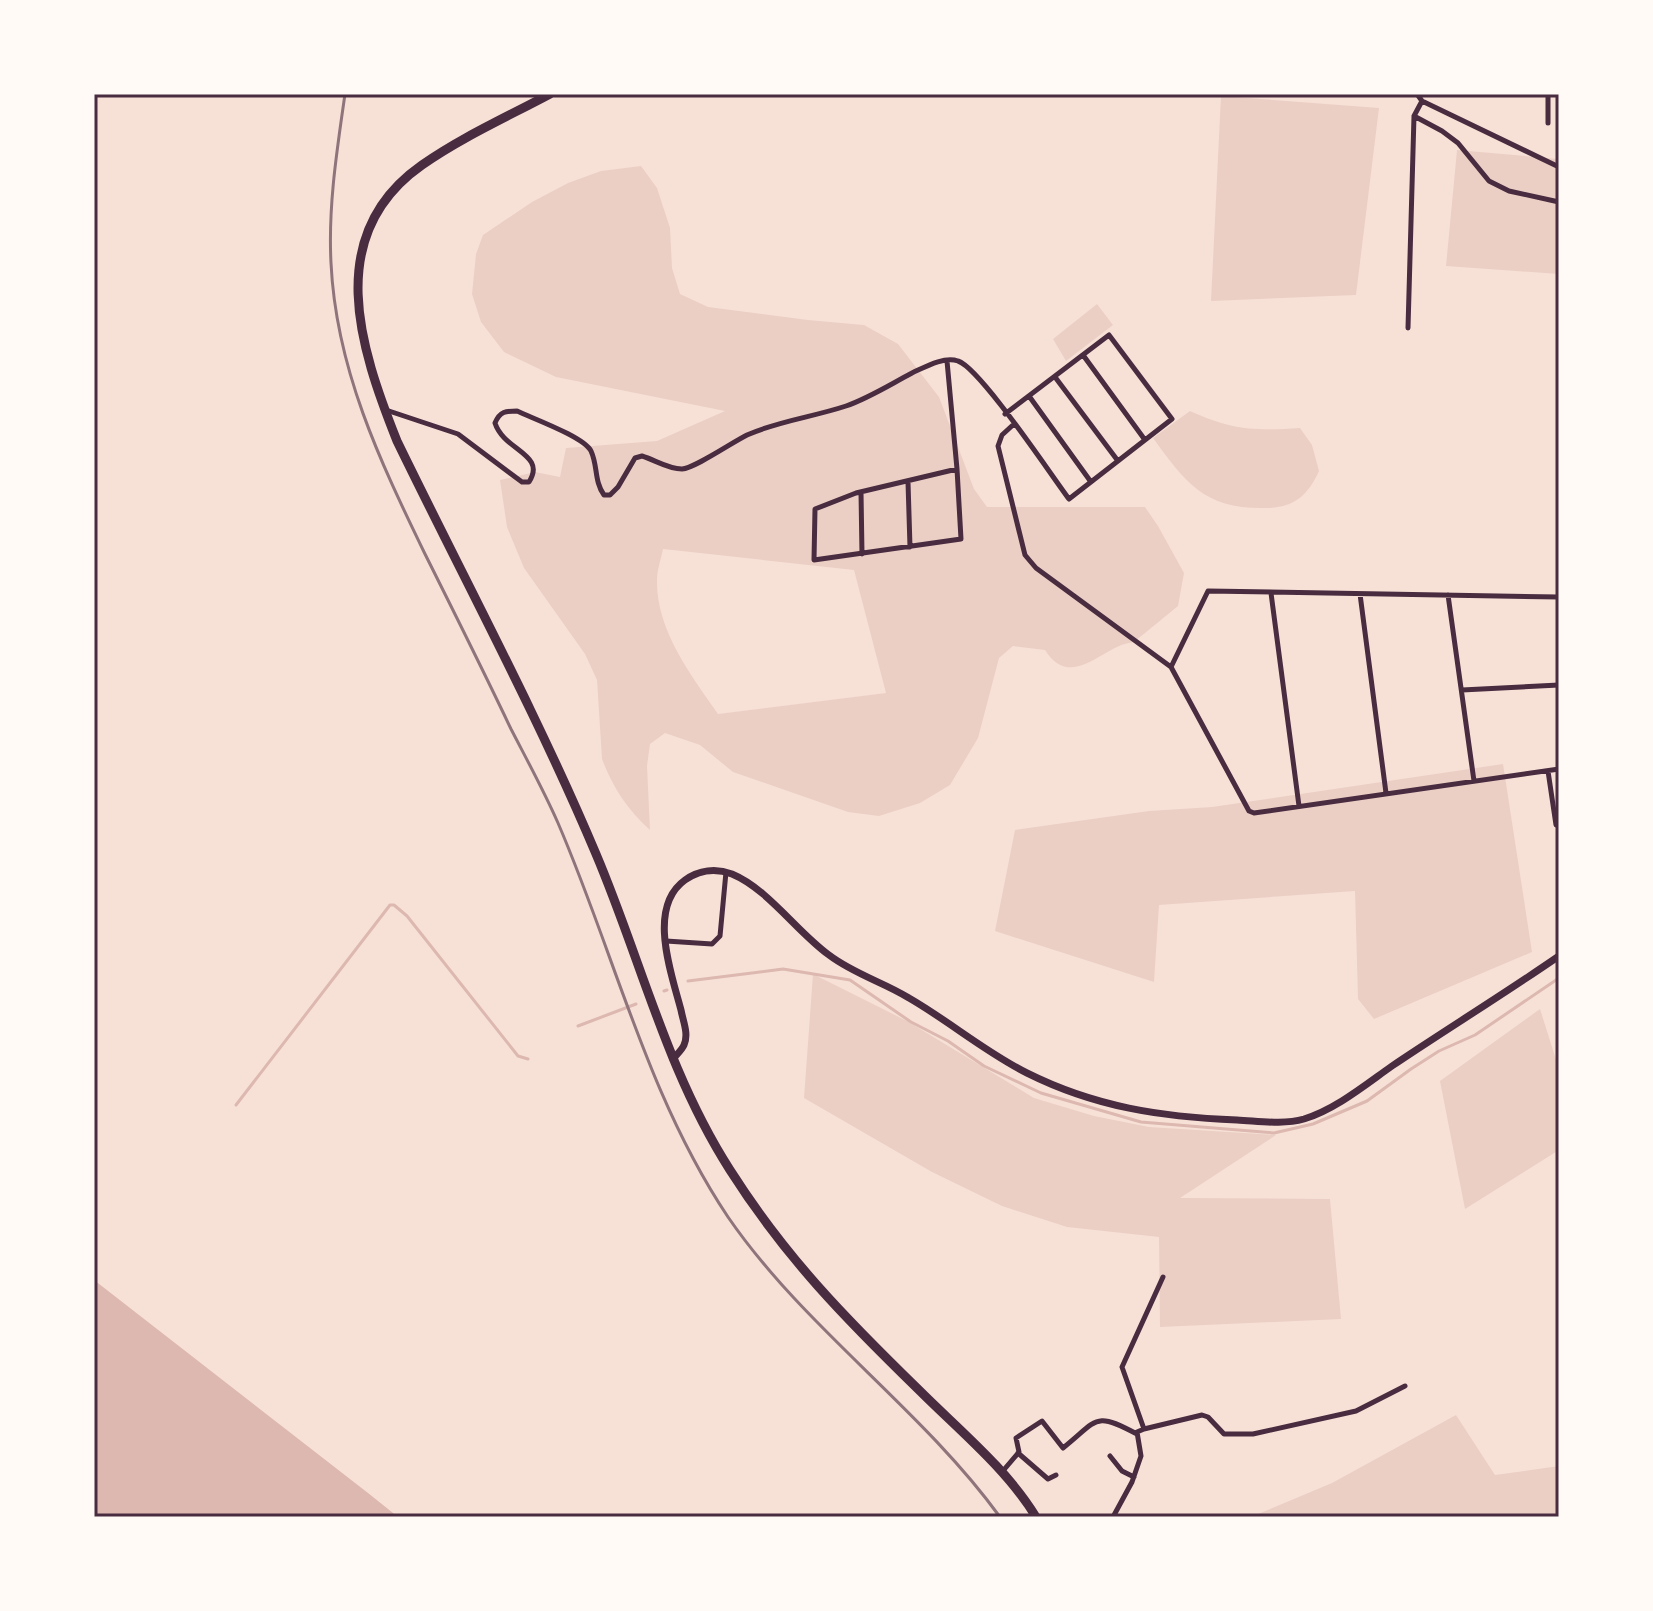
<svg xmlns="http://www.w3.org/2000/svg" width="1653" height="1611" font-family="'Nunito Sans',sans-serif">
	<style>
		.green { fill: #ebcfc5; fill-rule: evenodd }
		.water { fill: #dcb8b0 }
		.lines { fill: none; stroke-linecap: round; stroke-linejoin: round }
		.stream { stroke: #dcb8b0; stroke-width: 3 }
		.minor { stroke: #4a2c40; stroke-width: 5 }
		.tertiary { stroke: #4a2c40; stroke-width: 7 }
		.trunk { stroke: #4a2c40; stroke-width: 9 }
		.rail { stroke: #8f747c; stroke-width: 3 }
		.neatline { fill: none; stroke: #4a2c40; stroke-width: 3 }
	</style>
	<rect width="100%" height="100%" fill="#f7e1d7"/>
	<path class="green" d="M 1221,96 L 1379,108 L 1356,295 L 1211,301 Z
		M 1457,150 L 1559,159 L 1559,274 L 1446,266 Z
		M 641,166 L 657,188 L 670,228 L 672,268 L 680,294 L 708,307 L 808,320 L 864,325 L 898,344 L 939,397 L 974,489 L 987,507 L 1145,507 L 1158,526 L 1184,573 L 1178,606 L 1134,642 C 1102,645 1072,692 1045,650 L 1013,646 L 999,658 L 978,738 L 950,785 L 920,803 L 879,816 L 848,812 L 733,772 L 700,745 L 665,733 L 650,744 L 647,766 L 650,830 C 627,809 613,788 602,759 L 597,680 L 585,654 L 524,568 L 507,527 L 500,480 L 535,472 L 560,477 L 566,448 L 657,441 L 725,411 L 556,377 L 504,352 L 481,322 L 472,294 L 476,254 L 483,235 L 532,202 L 568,183 L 601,171 ZM 663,549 L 854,570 L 886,693 L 718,714 C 691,675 656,630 657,580 C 657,570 661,559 663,549 Z
		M 1097,304 L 1113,325 L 1066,361 L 1053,339 Z
		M 1190,411 C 1232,430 1254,431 1300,428 L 1312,445 L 1319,471 C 1308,495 1295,507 1268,508 C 1206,510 1187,485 1153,438 Z
		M 1503,764 L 1532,952 L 1374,1019 L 1358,999 L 1355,891 L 1159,905 L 1154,982 L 995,931 L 1015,830 L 1149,811 L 1212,807 Z
		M 813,974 L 907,1021 L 1034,1098 L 1094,1116 L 1149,1127 L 1276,1135 L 1180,1198 L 1330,1199 L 1341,1319 L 1160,1327 L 1159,1237 L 1067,1227 L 1002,1206 L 932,1172 L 804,1098 Z
		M 1540,1009 L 1559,1069 L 1559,1150 L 1465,1209 L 1440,1081 Z
		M 1456,1415 L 1495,1475 L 1559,1466 L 1559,1517 L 1251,1517 L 1332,1483 Z"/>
	<path class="water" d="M 94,1280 L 368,1493 L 398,1517 L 94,1517 Z"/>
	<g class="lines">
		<path class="stream" d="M 688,981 L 783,969 L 850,980 L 911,1022 L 948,1041 L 984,1066 L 1041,1093 L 1141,1122 L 1274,1133 L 1313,1124 L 1367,1101 L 1411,1069 L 1439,1051 L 1475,1035 L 1559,978
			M 664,991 L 667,990
			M 578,1026 L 636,1004
			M 236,1105 L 390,905 L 394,905 L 407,916 L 518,1056 L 528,1059"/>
		<path class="minor" d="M 1417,94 L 1422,101 L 1559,167
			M 1548,94 L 1548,123
			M 1414,116 L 1442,131 L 1458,143 L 1489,181 L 1509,191 L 1559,202
			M 1408,328 L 1414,116 L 1422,101
			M 1083,355 L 1145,440
			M 947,361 L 957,469
			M 1055,377 L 1118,461
			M 1029,396 L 1091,482
			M 386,410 L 458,434 L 522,482 L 529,482 C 547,454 504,451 495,423 C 500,411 506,411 517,411 C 534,419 584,437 591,451 C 598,466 594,481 604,495 L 610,495 L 618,487 L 635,458 L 642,456 C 655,460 668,469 682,469 C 695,468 731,443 747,435 C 778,421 813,417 846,406 C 869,398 891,384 912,373 C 925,367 944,356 958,361 C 980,368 1051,475 1069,499 L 1172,419 L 1109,335 L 1005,414
			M 1014,424 L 1002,435 L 998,446 L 1025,555 L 1036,568 L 1171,667 L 1249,811 L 1254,813 L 1559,769
			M 957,469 L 961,539 L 814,560 L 815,509 L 856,493 Z
			M 908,482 L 910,547
			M 861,492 L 862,554
			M 1271,593 L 1299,806
			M 1360,594 L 1386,793
			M 1448,595 L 1474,781
			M 1171,667 L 1208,591 L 1559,597
			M 1462,690 L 1559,685
			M 1548,771 L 1556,825
			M 666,941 L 712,944 L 720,936 L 726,872
			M 1144,1429 L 1122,1367 L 1163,1277
			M 1018,1453 L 1048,1479 L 1056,1475
			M 1110,1456 L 1122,1471 L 1134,1477
			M 1002,1472 L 1019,1452 L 1016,1438 L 1042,1421 L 1063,1448 C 1099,1419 1094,1411 1137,1434
			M 1113,1517 L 1132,1482 L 1141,1456 L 1137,1432 L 1144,1429 L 1202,1415 L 1208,1417 L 1224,1434 L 1253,1434 L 1356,1411 L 1405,1386"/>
		<path class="tertiary" d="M 673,1059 C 676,1055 682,1050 684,1045 C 689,1034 683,1021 681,1010 C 671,972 647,907 685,880 C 699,870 716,868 732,874 C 768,889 797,932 829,955 C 854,974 883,982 909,998 C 949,1021 985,1052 1027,1073 C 1095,1107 1161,1117 1237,1120 C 1259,1121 1283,1125 1304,1119 C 1336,1109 1365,1085 1392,1066 C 1447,1029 1504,994 1559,956"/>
		<path class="trunk" d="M 550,94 C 507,117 462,137 422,165 C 322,235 360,348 397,441 C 464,579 537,714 596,854 C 641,960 667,1072 730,1170 C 786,1258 846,1319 920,1391 C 959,1430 1007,1469 1036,1517"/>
		<path class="rail" d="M 345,94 C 337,150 328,206 331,263 C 336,369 380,461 425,554 C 454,612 483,670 511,729 C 527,760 544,791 558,823 C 615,955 647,1096 728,1217 C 805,1329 920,1407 1000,1517"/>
	</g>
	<rect width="1653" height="1611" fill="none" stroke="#fffaf5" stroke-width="192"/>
	<rect x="96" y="96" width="1461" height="1419" class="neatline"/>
</svg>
